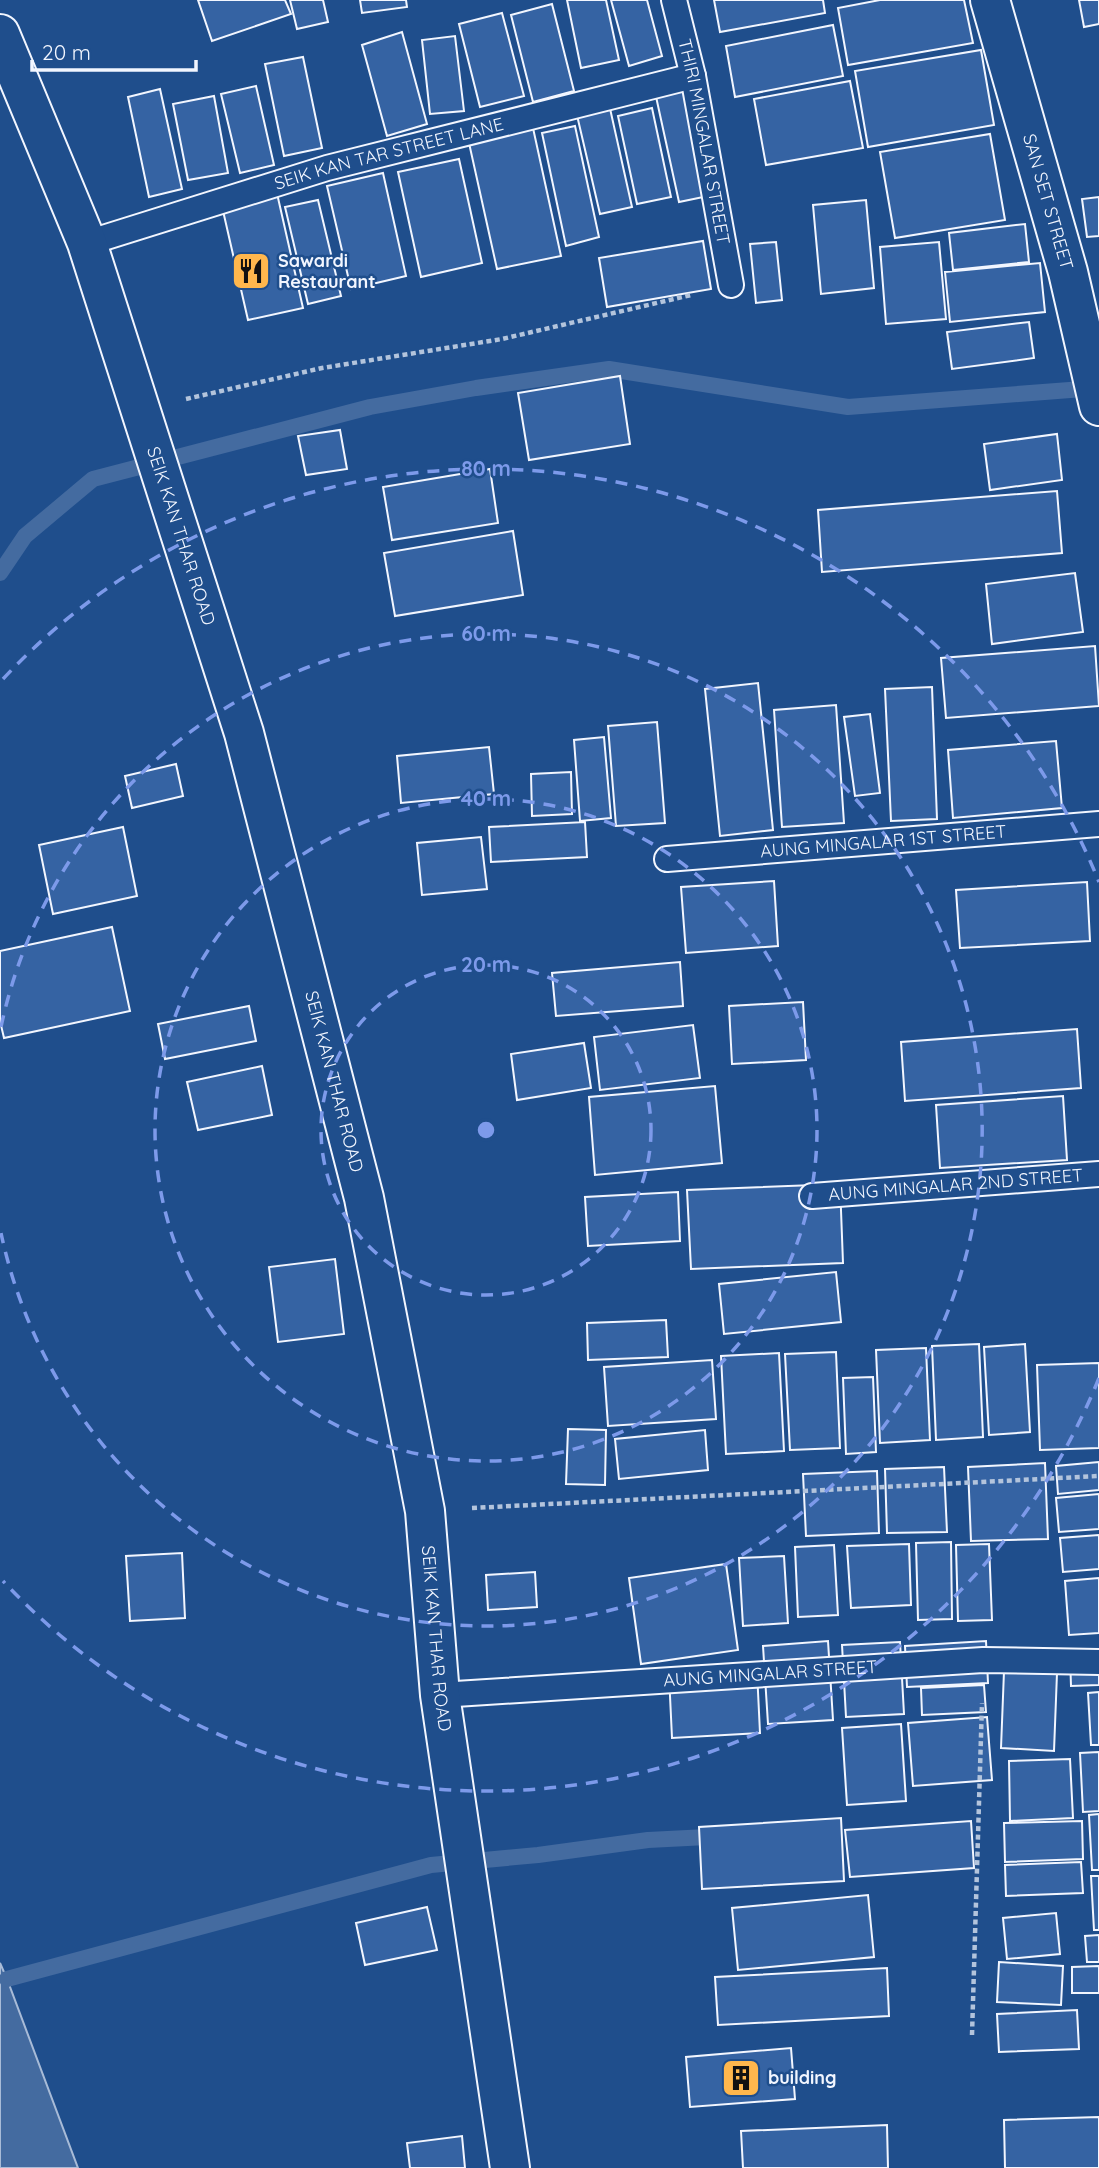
<svg xmlns="http://www.w3.org/2000/svg" width="1099" height="2168" font-family="Quicksand,sans-serif">
	<style>
		.water { fill: #446ba0; stroke: #a8bbd7; stroke-width: 2 }
		.lines { fill: none; stroke-linecap: round; stroke-linejoin: round }
		.stream { stroke: #446ba0; stroke-width: 16 }
		.building { fill: #3563a3; stroke: #f2f6ff; stroke-width: 2 }
		.lane-casing { stroke: #f2f6ff; stroke-width: 28 }
		.street-casing { stroke: #f2f6ff; stroke-width: 42 }
		.secondary-casing { stroke: #f2f6ff; stroke-width: 42 }
		.path { stroke: #b3c4dc; stroke-width: 4.5; stroke-dasharray: 5 3.5; stroke-linecap: butt }
		.lane { stroke: #1f4e8c; stroke-width: 24 }
		.street { stroke: #1f4e8c; stroke-width: 38 }
		.secondary { stroke: #1f4e8c; stroke-width: 38 }
		.ring { fill: none; stroke: #7d9aea; stroke-width: 3.5; stroke-dasharray: 12 9 }
		.labels { text-anchor: middle; stroke-width: 5; stroke-linejoin: round; paint-order: stroke }
		.street-label { font-size: 18px; fill: #f2f6ff; stroke: #1f4e8c }
		.poi-label { font-size: 18px; font-weight: bold; fill: #f2f6ff; stroke: #1f4e8c; text-anchor: start }
		.centre { fill: #7d9aea; stroke: #1f4e8c; stroke-width: 3.5 }
		.ring-label { font-size: 21px; text-anchor: middle; font-weight: bold; fill: #7d9aea; stroke: #1f4e8c; stroke-width: 5; stroke-linejoin: round; paint-order: stroke }
	</style>
	<rect width="100%" height="100%" fill="#1f4e8c"/>
	<path class="water" d="M 0,1963 L 7,1979 L 78,2168 L 0,2168 Z"/>
	<g class="lines">
		<path class="stream" d="M 0,573 L 25,536 L 93,479 L 370,407 L 476,388 L 609,369 L 848,407 L 1096,388
			M 7,1979 L 431,1865 L 538,1855 L 648,1840 L 707,1837"/>
	</g>
	<path class="building" d="M 198,0 L 285,0 L 291,14 L 212,41 Z
		M 290,0 L 323,0 L 328,22 L 297,29 Z
		M 360,0 L 406,0 L 407,7 L 362,13 Z
		M 567,0 L 606,0 L 619,60 L 581,68 Z
		M 611,0 L 647,0 L 662,56 L 629,66 Z
		M 714,0 L 823,0 L 825,13 L 720,32 Z
		M 880,0 L 964,0 L 973,43 L 848,65 L 838,8 Z
		M 1079,0 L 1099,0 L 1099,24 L 1084,27 Z
		M 552,4 L 574,91 L 533,102 L 511,15 Z
		M 502,13 L 524,96 L 480,107 L 459,24 Z
		M 833,25 L 843,76 L 735,97 L 726,46 Z
		M 402,32 L 427,124 L 387,136 L 362,45 Z
		M 455,36 L 464,111 L 430,114 L 422,40 Z
		M 981,50 L 994,125 L 868,147 L 855,71 Z
		M 303,57 L 322,148 L 284,156 L 265,64 Z
		M 850,81 L 863,148 L 766,165 L 754,99 Z
		M 690,85 L 713,195 L 679,202 L 655,92 Z
		M 256,86 L 274,165 L 240,173 L 221,94 Z
		M 160,89 L 182,189 L 149,197 L 128,97 Z
		M 214,96 L 228,173 L 188,180 L 173,104 Z
		M 609,104 L 632,207 L 600,214 L 576,111 Z
		M 652,108 L 671,197 L 637,204 L 618,116 Z
		M 575,126 L 599,237 L 566,246 L 542,133 Z
		M 533,128 L 561,256 L 497,269 L 469,143 Z
		M 990,134 L 1005,220 L 895,238 L 880,152 Z
		M 459,159 L 482,263 L 421,277 L 398,172 Z
		M 383,173 L 406,276 L 351,289 L 327,186 Z
		M 276,189 L 303,308 L 248,320 L 221,202 Z
		M 1099,197 L 1099,236 L 1087,237 L 1082,199 Z
		M 318,200 L 341,296 L 308,304 L 285,207 Z
		M 866,200 L 874,288 L 821,294 L 813,205 Z
		M 1025,224 L 1029,262 L 953,270 L 949,233 Z
		M 703,241 L 711,289 L 607,307 L 599,258 Z
		M 776,242 L 782,300 L 756,303 L 750,244 Z
		M 939,242 L 946,319 L 886,324 L 880,247 Z
		M 1040,263 L 1045,312 L 950,322 L 945,272 Z
		M 1029,322 L 1034,358 L 952,369 L 947,332 Z
		M 620,376 L 630,444 L 529,460 L 518,393 Z
		M 340,430 L 347,469 L 306,475 L 298,436 Z
		M 1057,434 L 1062,480 L 990,490 L 984,444 Z
		M 490,469 L 498,523 L 392,540 L 383,487 Z
		M 1057,491 L 1062,553 L 822,572 L 818,510 Z
		M 513,531 L 523,595 L 395,616 L 384,553 Z
		M 1075,573 L 1083,632 L 992,644 L 986,584 Z
		M 1095,646 L 1099,706 L 946,718 L 941,658 Z
		M 758,683 L 773,830 L 720,836 L 705,689 Z
		M 932,687 L 937,819 L 891,821 L 885,689 Z
		M 836,705 L 844,823 L 782,827 L 774,710 Z
		M 870,714 L 880,793 L 855,796 L 844,717 Z
		M 657,722 L 665,823 L 616,826 L 608,726 Z
		M 604,737 L 611,818 L 580,821 L 574,740 Z
		M 1056,741 L 1062,808 L 953,818 L 948,750 Z
		M 489,747 L 494,794 L 401,803 L 397,756 Z
		M 176,764 L 183,796 L 132,808 L 125,776 Z
		M 571,772 L 572,814 L 532,816 L 531,774 Z
		M 585,822 L 587,857 L 491,862 L 489,827 Z
		M 123,827 L 137,896 L 53,914 L 39,845 Z
		M 481,837 L 487,889 L 422,895 L 417,843 Z
		M 774,881 L 778,946 L 686,953 L 681,887 Z
		M 1087,882 L 1090,941 L 960,948 L 956,890 Z
		M 112,927 L 130,1011 L 4,1038 L 0,1021 L 0,951 Z
		M 680,962 L 683,1006 L 556,1016 L 552,973 Z
		M 803,1002 L 806,1060 L 732,1064 L 729,1006 Z
		M 249,1006 L 256,1041 L 165,1059 L 158,1024 Z
		M 693,1025 L 700,1078 L 600,1090 L 594,1037 Z
		M 1077,1029 L 1081,1088 L 905,1101 L 901,1042 Z
		M 584,1043 L 591,1088 L 517,1100 L 511,1054 Z
		M 262,1066 L 272,1115 L 198,1130 L 187,1082 Z
		M 715,1086 L 722,1163 L 595,1175 L 589,1097 Z
		M 1063,1096 L 1067,1160 L 940,1168 L 936,1105 Z
		M 840,1184 L 843,1263 L 691,1269 L 687,1190 Z
		M 678,1192 L 680,1241 L 588,1246 L 585,1197 Z
		M 335,1259 L 344,1334 L 278,1342 L 269,1267 Z
		M 836,1272 L 841,1322 L 724,1334 L 719,1284 Z
		M 666,1320 L 668,1357 L 588,1360 L 587,1323 Z
		M 979,1344 L 983,1437 L 936,1440 L 932,1346 Z
		M 1025,1344 L 1030,1432 L 989,1435 L 984,1347 Z
		M 926,1348 L 930,1440 L 880,1443 L 876,1350 Z
		M 836,1352 L 840,1448 L 790,1450 L 785,1354 Z
		M 779,1353 L 784,1451 L 726,1454 L 721,1356 Z
		M 712,1360 L 716,1419 L 608,1426 L 604,1367 Z
		M 1099,1363 L 1099,1448 L 1040,1450 L 1037,1365 Z
		M 873,1377 L 876,1452 L 846,1454 L 843,1378 Z
		M 568,1429 L 606,1430 L 605,1485 L 566,1484 Z
		M 705,1430 L 708,1470 L 619,1479 L 615,1439 Z
		M 1099,1462 L 1099,1490 L 1058,1494 L 1056,1466 Z
		M 1045,1463 L 1048,1539 L 971,1541 L 968,1467 Z
		M 944,1467 L 947,1532 L 887,1533 L 885,1469 Z
		M 877,1471 L 879,1533 L 806,1536 L 803,1474 Z
		M 1099,1494 L 1099,1529 L 1059,1532 L 1056,1498 Z
		M 1099,1535 L 1099,1569 L 1063,1572 L 1060,1538 Z
		M 951,1542 L 952,1619 L 918,1620 L 916,1543 Z
		M 909,1544 L 911,1605 L 851,1608 L 847,1546 Z
		M 989,1544 L 992,1620 L 958,1621 L 956,1545 Z
		M 834,1545 L 838,1615 L 798,1617 L 795,1547 Z
		M 182,1553 L 185,1618 L 130,1621 L 126,1556 Z
		M 784,1556 L 788,1623 L 743,1626 L 739,1558 Z
		M 726,1564 L 738,1650 L 641,1664 L 629,1578 Z
		M 535,1572 L 537,1607 L 488,1610 L 486,1575 Z
		M 1099,1578 L 1099,1633 L 1069,1635 L 1065,1581 Z
		M 828,1641 L 833,1720 L 768,1724 L 763,1646 Z
		M 986,1641 L 988,1683 L 907,1687 L 905,1646 Z
		M 900,1642 L 904,1714 L 846,1717 L 842,1645 Z
		M 1099,1654 L 1099,1685 L 1071,1686 L 1070,1655 Z
		M 757,1671 L 760,1733 L 672,1738 L 669,1675 Z
		M 1004,1671 L 1057,1673 L 1054,1751 L 1001,1748 Z
		M 984,1685 L 986,1712 L 922,1715 L 921,1688 Z
		M 1099,1692 L 1099,1745 L 1091,1745 L 1088,1693 Z
		M 987,1717 L 992,1780 L 913,1786 L 908,1723 Z
		M 901,1724 L 906,1801 L 847,1805 L 842,1728 Z
		M 1099,1752 L 1099,1811 L 1083,1812 L 1080,1753 Z
		M 1070,1759 L 1073,1818 L 1010,1821 L 1009,1761 Z
		M 1099,1814 L 1099,1870 L 1092,1870 L 1089,1815 Z
		M 841,1818 L 844,1881 L 702,1889 L 699,1827 Z
		M 971,1821 L 974,1868 L 850,1877 L 845,1830 Z
		M 1082,1821 L 1083,1859 L 1005,1862 L 1004,1823 Z
		M 1081,1862 L 1083,1893 L 1006,1896 L 1005,1865 Z
		M 1091,1876 L 1099,1876 L 1099,1930 L 1094,1930 Z
		M 868,1895 L 874,1957 L 738,1970 L 732,1908 Z
		M 427,1907 L 437,1950 L 365,1965 L 356,1923 Z
		M 1056,1913 L 1060,1954 L 1007,1959 L 1003,1918 Z
		M 1099,1935 L 1099,1962 L 1087,1962 L 1085,1936 Z
		M 999,1962 L 1063,1966 L 1061,2005 L 997,2002 Z
		M 1099,1966 L 1099,1993 L 1072,1993 L 1072,1967 Z
		M 887,1968 L 889,2016 L 718,2025 L 715,1977 Z
		M 1077,2010 L 1079,2049 L 999,2052 L 997,2014 Z
		M 791,2048 L 795,2099 L 690,2107 L 686,2057 Z
		M 1099,2117 L 1099,2168 L 1005,2168 L 1004,2120 Z
		M 887,2125 L 888,2168 L 743,2168 L 741,2131 Z
		M 462,2136 L 465,2168 L 410,2168 L 407,2143 Z"/>
	<g class="lines">
		<g class="lane-casing">
			<g id="lane">
				<path id="s1" d="M 674,0 L 693,76 L 731,285"/>
				<path id="s2" d="M 87,243 L 327,168 L 693,76"/>
				<path id="s3" d="M 667,859 L 1099,824"/>
				<path id="s4" d="M 812,1196 L 1099,1174"/>
				<path id="s5" d="M 440,1695 L 983,1660 L 1099,1662"/>
			</g>
		</g>
		<g class="street-casing">
			<g id="street">
				<path id="s6" d="M 990,0 L 1068,272 L 1099,406"/>
			</g>
		</g>
		<g class="secondary-casing">
			<g id="secondary">
				<path id="s7" d="M 0,34 L 87,243 L 244,733 L 364,1198 L 425,1511 L 440,1695 L 510,2168"/>
			</g>
		</g>
		<path class="path" d="M 186,399 L 322,368 L 502,339 L 691,295
			M 472,1508 L 1099,1476
			M 972,2035 L 982,1703"/>
		<use href="#lane" class="lane"/>
		<use href="#street" class="street"/>
		<use href="#secondary" class="secondary"/>
	</g>
	<g class="ring">
		<circle cx="486" cy="1130" r="165"/>
		<circle cx="486" cy="1130" r="331"/>
		<path d="M1 1027A496 496 0 1 1 1 1233"/>
		<path d="M1099 1378A661 661 0 0 1 3 1581M3 679A661 661 0 0 1 1099 882"/>
	</g>
	<defs>
		<g id="restaurant-square" transform="scale(2.0125)"><rect x="-9" y="-9" width="18" height="18" rx="4" fill="#ffb74d" stroke="#1f4e8c"/><path d="M-5-6h1v4h1v-4h1v4h1v-4h1v5L-1.5 .5V6h-2V.5L-5-1ZM5-6V6H3V1.5H1.5Q1.5-4 5-6Z" fill="#111"/></g>
		<g id="building-square" transform="scale(2.0125)"><rect x="-9" y="-9" width="18" height="18" rx="4" fill="#ffb74d" stroke="#1f4e8c"/><path d="M-4-6H4V6H1V3H-1V6H-4ZM-2.5-4.3h1.7v1.8h-1.7ZM.8-4.3h1.7v1.8H.8ZM-2.5-1h1.7V.8h-1.7ZM.8-1h1.7V.8H.8Z" fill="#111"/></g>
	</defs>
	<g fill-rule="evenodd">
		<use href="#restaurant-square" x="251" y="271"/>
		<use href="#building-square" x="741" y="2078"/>
	</g>
	<g class="labels">
		<g class="street-label">
			<text dy="6" stroke="none"><textPath href="#s1" startOffset="145">THIRI MINGALAR STREET</textPath></text>
			<text dy="6" stroke="none"><textPath href="#s2" startOffset="315">SEIK KAN TAR STREET LANE</textPath></text>
			<text dy="6" stroke="none"><textPath href="#s6" startOffset="210">SAN SET STREET</textPath></text>
			<text dy="6" stroke="none"><textPath href="#s7" startOffset="534">SEIK KAN THAR ROAD</textPath></text>
			<text dy="6" stroke="none"><textPath href="#s3" startOffset="217">AUNG MINGALAR 1ST STREET</textPath></text>
			<text dy="6" stroke="none"><textPath href="#s7" startOffset="1101">SEIK KAN THAR ROAD</textPath></text>
			<text dy="6" stroke="none"><textPath href="#s4" startOffset="144">AUNG MINGALAR 2ND STREET</textPath></text>
			<text dy="6" stroke="none"><textPath href="#s7" startOffset="1668">SEIK KAN THAR ROAD</textPath></text>
			<text dy="6" stroke="none"><textPath href="#s5" startOffset="331">AUNG MINGALAR STREET</textPath></text>
		</g>
		<g class="poi-label">
			<text x="278" y="267">Sawardi<tspan x="278" dy="21">Restaurant</tspan></text>
			<text x="768" y="2084">building</text>
		</g>
	</g>
	<circle cx="486" cy="1130" r="10" class="centre"/>
	<g class="ring-label">
		<text x="486" y="476">80 m</text>
		<text x="486" y="641">60 m</text>
		<text x="486" y="806">40 m</text>
		<text x="486" y="972">20 m</text>
	</g>
	<path d="M32 60v10h164v-10" fill="none" stroke="#f2f6ff" stroke-width="3.5"/>
	<text x="42" y="60" font-size="21" fill="#f2f6ff" stroke="#1f4e8c" stroke-width="5" paint-order="stroke">20 m</text>
</svg>
